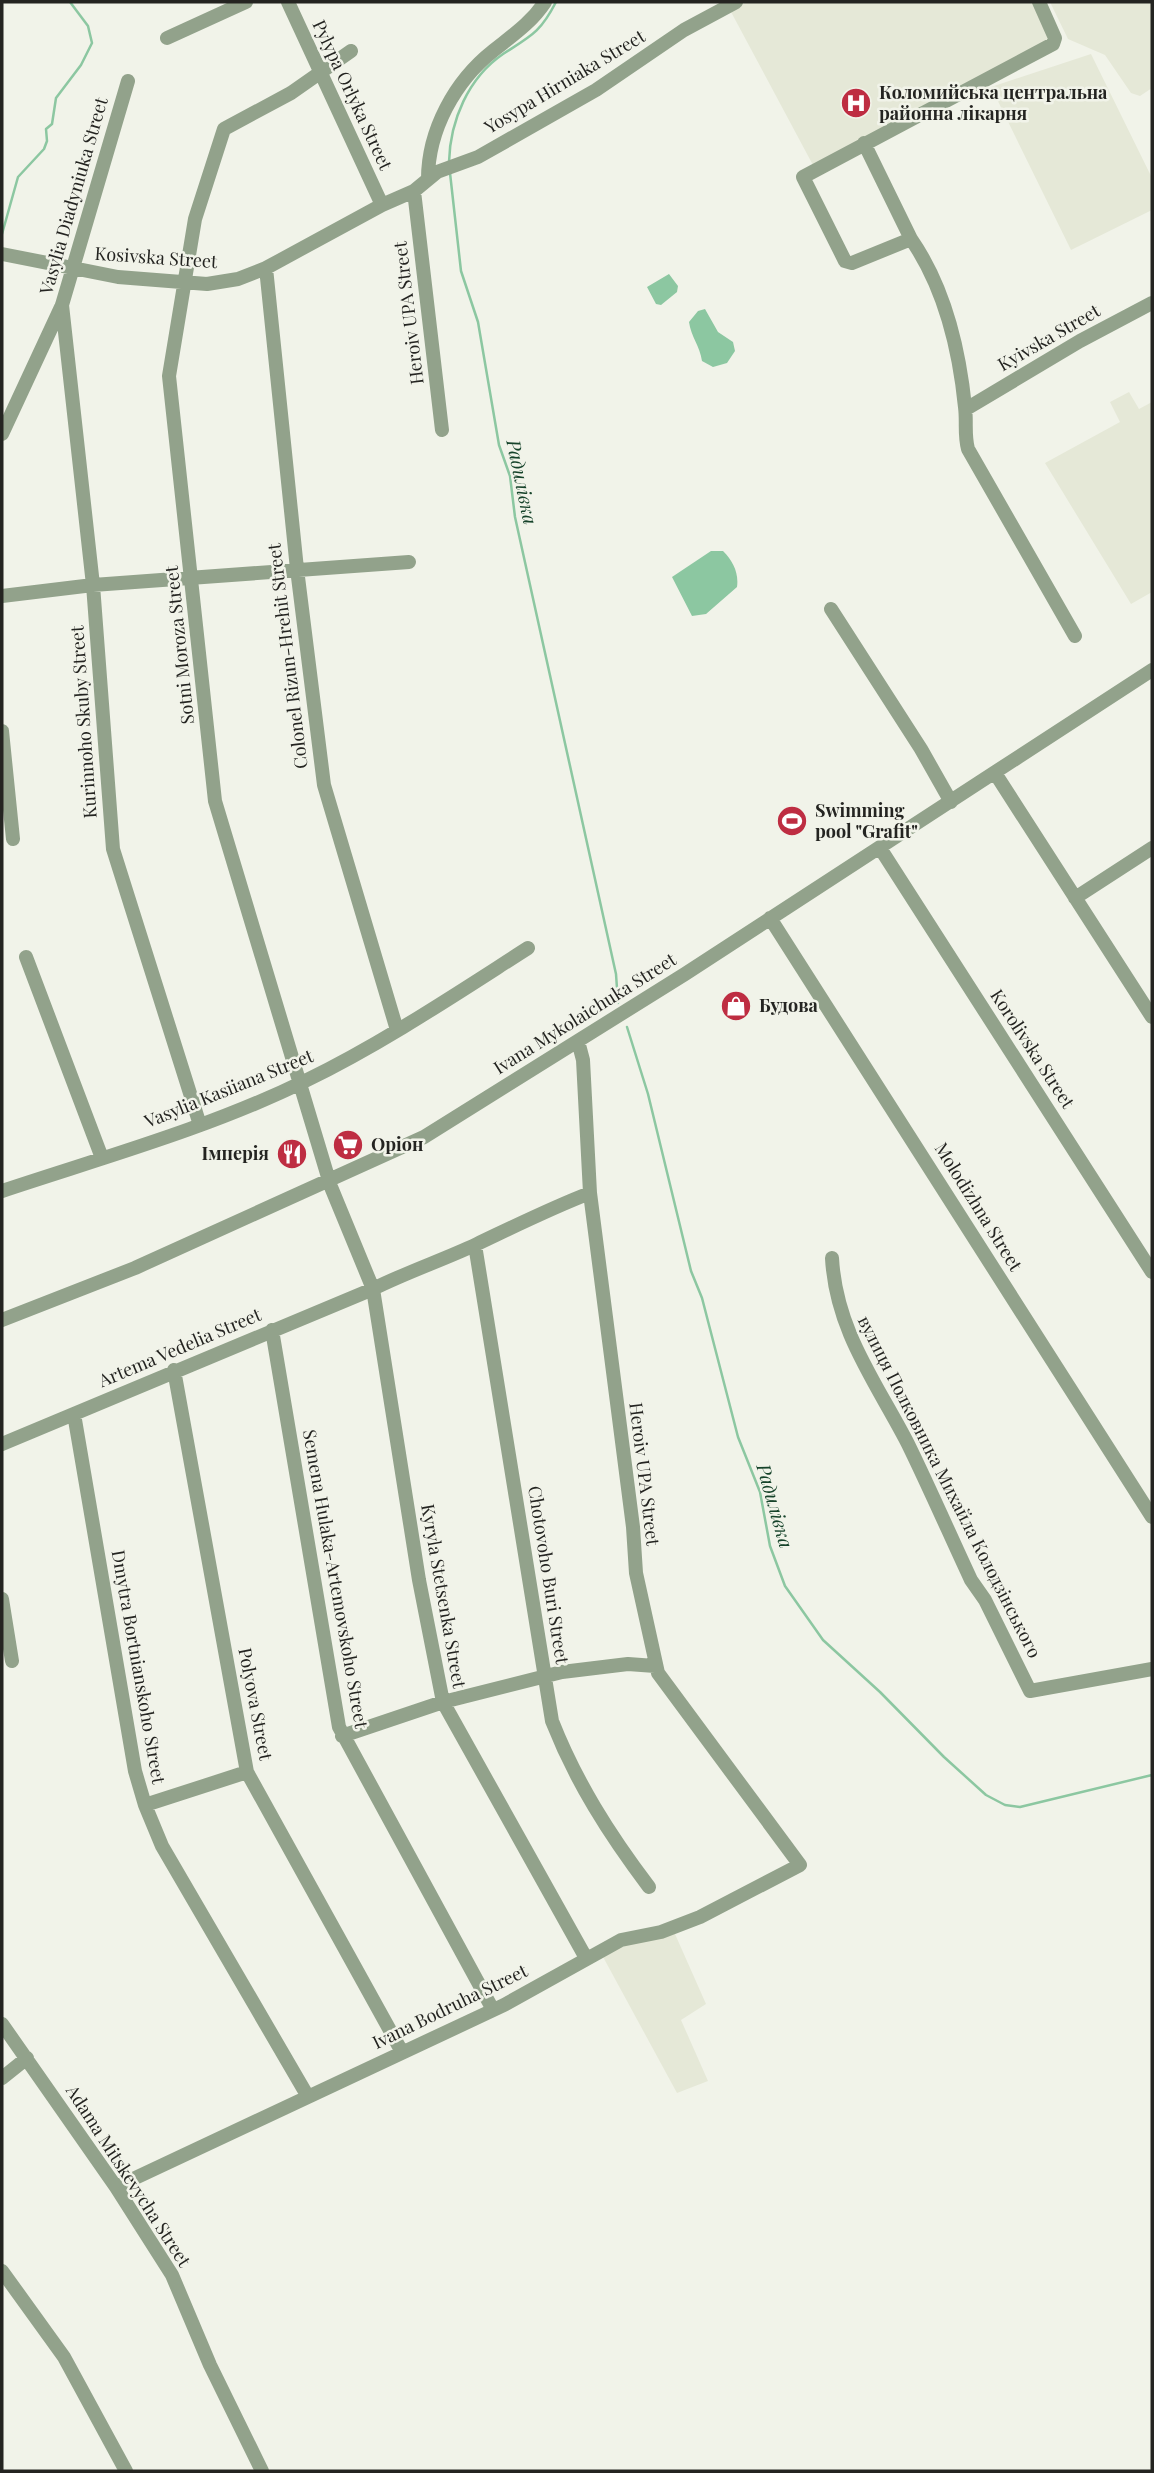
<svg xmlns="http://www.w3.org/2000/svg" width="1154" height="2473" font-family="'Playfair Display',serif">
	<style>
		.built { fill: #e5e8d7 }
		.water { fill: #8cc7a1 }
		.lines { fill: none; stroke-linecap: round; stroke-linejoin: round }
		.stream { stroke: #8cc7a1; stroke-width: 2.5 }
		.minor { stroke: #92a28b; stroke-width: 14 }
		.labels { text-anchor: middle; stroke-width: 5; stroke-linejoin: round; paint-order: stroke }
		.street-label { font-size: 18px; fill: #242421; stroke: #f1f3e9 }
		.poi-label { font-size: 18px; font-weight: bold; fill: #242421; stroke: #f1f3e9; text-anchor: start }
		.water-label { font-size: 19px; font-style: italic; fill: #16432a; stroke: #f1f3e9 }
	</style>
	<rect width="100%" height="100%" fill="#f1f3e9"/>
	<path class="built" d="M 746,2 L 1034,2 L 1052,39 L 814,167 L 730,10 Z
		M 1050,2 L 1152,2 L 1152,88 L 1140,96 L 1131,93 L 1105,55 L 1068,39 Z
		M 1091,54 L 1152,178 L 1152,210 L 1071,250 L 991,87 Z
		M 1129,392 L 1139,409 L 1152,402 L 1152,592 L 1131,604 L 1045,463 L 1120,422 L 1110,402 Z
		M 675,1934 L 706,2004 L 681,2020 L 708,2081 L 677,2093 L 602,1955 L 627,1943 Z"/>
	<path class="water" d="M 669,274 L 678,286 L 677,292 L 661,305 L 656,304 L 647,287 Z
		M 705,309 L 718,332 L 733,342 L 735,351 L 727,363 L 713,367 L 702,361 C 700,346 691,337 689,322 L 698,311 Z
		M 711,551 L 723,551 C 733,561 739,573 737,587 L 706,614 L 692,616 L 672,577 Z"/>
	<g class="lines">
		<path class="stream" d="M 449,162 C 450,121 468,78 503,54 C 531,36 540,33 556,2
			M 450,173 L 461,271 L 478,322 L 499,445 L 510,476 L 515,517 L 616,974 L 618,1003
			M 2,234 L 18,177 L 44,149 L 47,141 L 46,129 L 52,124 L 56,98 L 81,65 L 92,43 L 88,26 L 70,2
			M 627,1027 L 648,1094 L 691,1271 L 702,1298 L 738,1437 L 760,1492 L 770,1546 L 785,1586 L 823,1640 L 880,1692 L 944,1757 L 986,1795 L 1005,1805 L 1020,1807 L 1152,1775"/>
		<path class="minor" d="M 288,2 L 382,205
			M 1039,2 L 1055,38 L 1053,44 L 803,177 L 845,261 L 852,263 L 911,239 C 945,288 959,347 965,407 C 967,422 964,434 968,449 L 1075,636
			M 167,38 L 246,2
			M 351,51 L 291,93 L 224,129 L 195,219 L 169,376 L 215,801 L 331,1187 L 373,1289 L 419,1580 L 443,1702 L 586,1958
			M 864,143 L 911,239
			M 428,179 C 428,130 455,81 493,51 C 513,35 531,23 545,2
			M 414,191 L 442,430
			M 2,254 L 118,277 L 207,284 L 238,279 L 266,268 L 382,205 L 414,191 L 437,172 L 478,157 L 596,90 L 684,30 L 736,2
			M 266,268 L 297,569 L 324,785 L 397,1030
			M 62,305 L 93,585 L 113,849 L 200,1125
			M 966,409 L 1080,341 L 1152,303
			M 2,434 L 62,305 L 128,81
			M 2,596 L 93,585 L 409,562
			M 831,609 L 921,749 L 951,802
			M 2,731 L 13,839
			M 995,773 L 1152,1017
			M 880,848 L 1152,1272
			M 1075,898 L 1152,848
			M 770,918 L 1152,1517
			M 26,957 L 102,1158
			M 2,1191 C 104,1157 209,1128 305,1081 C 383,1043 456,994 528,948
			M 475,1245 L 552,1721 C 576,1782 609,1834 649,1887
			M 832,1258 C 836,1331 876,1382 908,1444 C 930,1489 950,1535 971,1580 L 985,1600 L 1030,1691 L 1152,1669
			M 2,1320 L 135,1268 L 424,1137 L 685,974 L 1152,670
			M 272,1330 L 339,1727 L 492,2008
			M 174,1370 L 247,1772 L 402,2052
			M 74,1414 L 135,1771 L 145,1805 L 162,1846 L 307,2095
			M 2,1444 L 373,1289 C 407,1272 443,1260 477,1244 C 515,1226 551,1208 590,1193
			M 2,1599 L 12,1661
			M 342,1736 L 443,1702 L 562,1672 L 628,1664 L 655,1666
			M 145,1805 L 247,1772
			M 2,2024 L 116,2187 L 172,2275 L 210,2365 L 262,2471
			M 2,2078 L 27,2058
			M 116,2187 L 504,2005 L 621,1940 L 661,1932 L 700,1917 L 800,1865 L 658,1673 L 636,1573 L 633,1527 L 590,1193 L 583,1060 L 578,1041
			M 2,2271 L 64,2357 L 126,2471"/>
	</g>
	<defs>
		<g id="hospital-disc" transform="scale(1.575)"><circle r="9.5" fill="#be2d42" stroke="#f1f3e9"/><path d="M-5-5h3v3.5h4V-5h3V5h-3V1.5h-4V5h-3Z" fill="#fff"/></g>
		<g id="stadium-disc" transform="scale(1.575)"><circle r="9.5" fill="#be2d42" stroke="#f1f3e9"/><path d="M0-5a6.5 5 0 1 0 0 10a6.5 5 0 1 0 0-10ZM-3.5-1.8h7v3.6h-7Z" fill="#fff"/></g>
		<g id="shop-disc" transform="scale(1.575)"><circle r="9.5" fill="#be2d42" stroke="#f1f3e9"/><path d="M-5-2.5h2.3a2.7 3.5 0 0 1 5.4 0H5L5.5 6h-11ZM-1.5-2.5h3a1.5 2.3 0 0 0-3 0Z" fill="#fff"/></g>
		<g id="supermarket-disc" transform="scale(1.575)"><circle r="9.5" fill="#be2d42" stroke="#f1f3e9"/><path d="M-6-5.5h2.5l.6 2H6L4.5 2H-2.5L-4.4-4H-6ZM-1.5 3.2a1.3 1.3 0 1 0 .1 0ZM3 3.2a1.3 1.3 0 1 0 .1 0Z" fill="#fff"/></g>
		<g id="restaurant-disc" transform="scale(1.575)"><circle r="9.5" fill="#be2d42" stroke="#f1f3e9"/><path d="M-5-6h1v4h1v-4h1v4h1v-4h1v5L-1.5 .5V6h-2V.5L-5-1ZM5-6V6H3V1.5H1.5Q1.5-4 5-6Z" fill="#fff"/></g>
	</defs>
	<g fill-rule="evenodd">
		<use href="#hospital-disc" x="856" y="103"/>
		<use href="#stadium-disc" x="792" y="821"/>
		<use href="#shop-disc" x="736" y="1006"/>
		<use href="#supermarket-disc" x="348" y="1145"/>
		<use href="#restaurant-disc" x="292" y="1154"/>
	</g>
	<g class="labels">
		<g class="street-label">
			<text transform="translate(565 82) rotate(-31)" y="6">Yosypa Hirniaka Street</text>
			<text transform="translate(352 95) rotate(65)" y="6">Pylypa Orlyka Street</text>
			<text transform="translate(74 196) rotate(-74)" y="6">Vasylia Diadyniuka Street</text>
			<text transform="translate(156 258) rotate(4)" y="6">Kosivska Street</text>
			<text transform="translate(409 313) rotate(-97)" y="6">Heroiv UPA Street</text>
			<text transform="translate(1049 338) rotate(-30)" y="6">Kyivska Street</text>
			<text transform="translate(180 645) rotate(-96)" y="6">Sotni Moroza Street</text>
			<text transform="translate(288 656) rotate(-97)" y="6">Colonel Rizun-Hrehit Street</text>
			<text transform="translate(84 722) rotate(-94)" y="6">Kurinnoho Skuby Street</text>
			<text transform="translate(585 1014) rotate(-32)" y="6">Ivana Mykolaichuka Street</text>
			<text transform="translate(1032 1049) rotate(57)" y="6">Korolivska Street</text>
			<text transform="translate(229 1089) rotate(-22)" y="6">Vasylia Kasiiana Street</text>
			<text transform="translate(978 1207) rotate(58)" y="6">Molodizhna Street</text>
			<text transform="translate(180 1348) rotate(-23)" y="6">Artema Vedelia Street</text>
			<text transform="translate(644 1474) rotate(83)" y="6">Heroiv UPA Street</text>
			<text transform="translate(949 1487) rotate(63)" y="6">вулиця Полковника Михайла Колодзінського</text>
			<text transform="translate(548 1575) rotate(81)" y="6">Chotovoho Buri Street</text>
			<text transform="translate(335 1579) rotate(80)" y="6">Semena Hulaka-Artemovskoho Street</text>
			<text transform="translate(443 1596) rotate(80)" y="6">Kyryla Stetsenka Street</text>
			<text transform="translate(138 1667) rotate(80)" y="6">Dmytra Bortnianskoho Street</text>
			<text transform="translate(255 1704) rotate(79)" y="6">Polyova Street</text>
			<text transform="translate(450 2007) rotate(-26)" y="6">Ivana Bodruha Street</text>
			<text transform="translate(128 2176) rotate(57)" y="6">Adama Mitskevycha Street</text>
		</g>
		<g class="poi-label">
			<text x="879" y="99">Коломийська центральна<tspan x="879" dy="21">районна лікарня</tspan></text>
			<text x="815" y="817">Swimming<tspan x="815" dy="21">pool "Grafit"</tspan></text>
			<text x="759" y="1012">Будова</text>
			<text x="371" y="1151">Оріон</text>
			<text x="269" y="1160" text-anchor="end">Імперія</text>
		</g>
		<g class="water-label">
			<text transform="translate(522 482) rotate(78)" y="7">Радилівка</text>
			<text transform="translate(775 1506) rotate(74)" y="7">Радилівка</text>
		</g>
	</g>
	<rect width="1154" height="2473" fill="none" stroke="#242421" stroke-width="7"/>
</svg>
